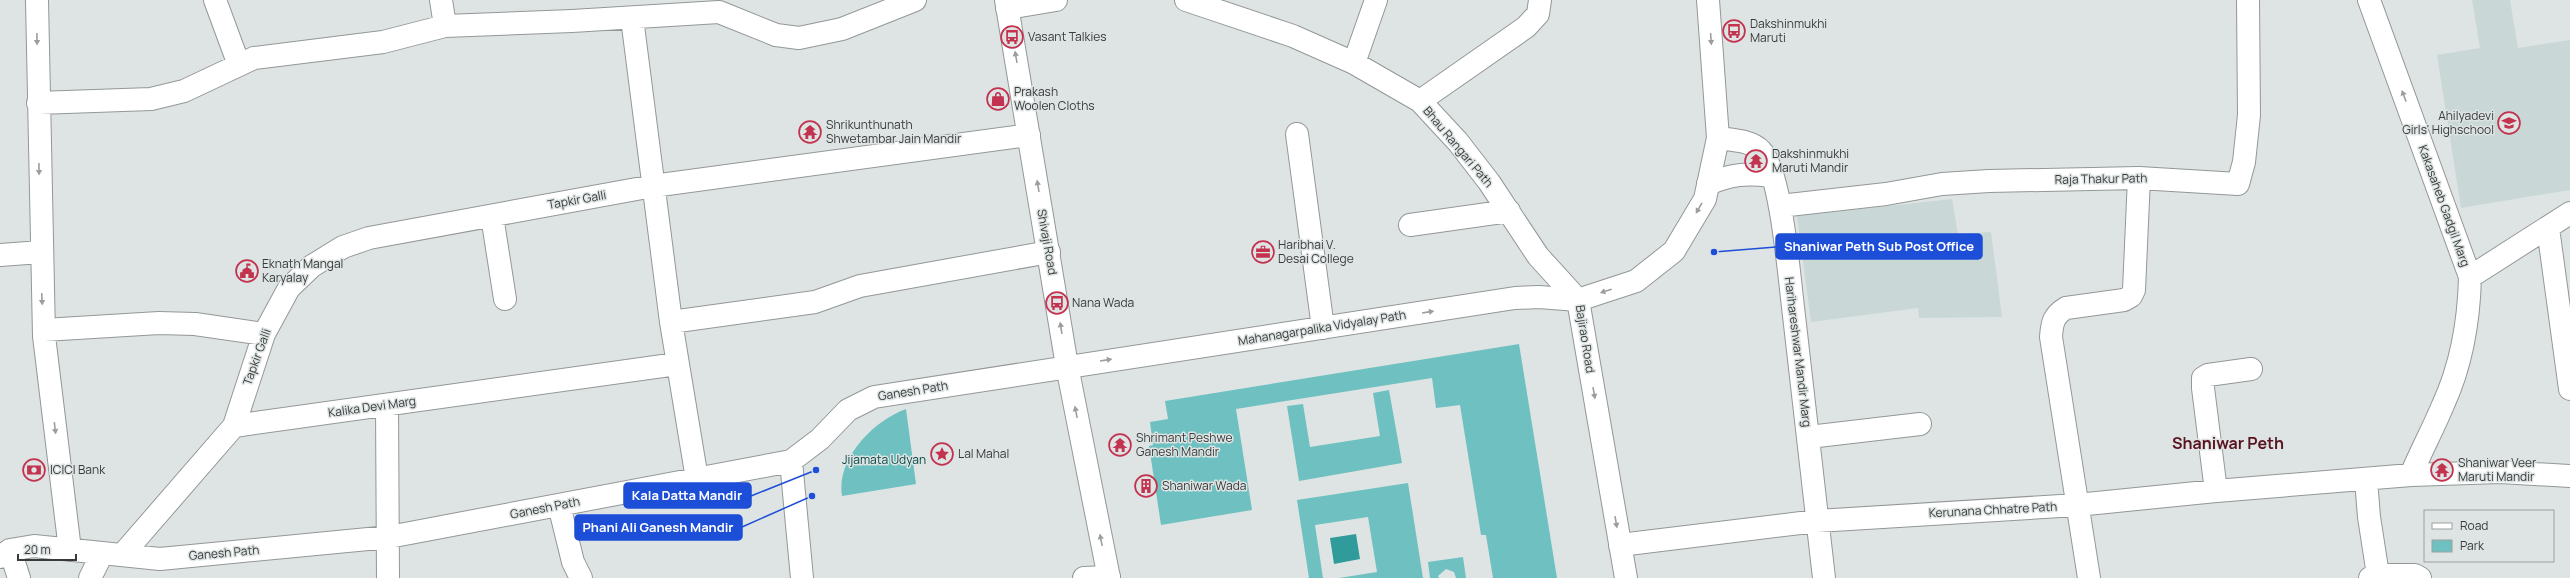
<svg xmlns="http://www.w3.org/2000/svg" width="2570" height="578" font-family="Manrope,sans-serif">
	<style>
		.built { fill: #c9d8d7 }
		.green { fill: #6ec1c0 }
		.water { fill: #309b9b }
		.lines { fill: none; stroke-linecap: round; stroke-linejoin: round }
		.minor-casing { stroke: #939797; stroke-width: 24 }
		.highway-casing { stroke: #939797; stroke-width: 24 }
		.minor { stroke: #fff; stroke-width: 22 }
		.highway { stroke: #fff; stroke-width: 22 }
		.oneway { fill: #9c9d9d }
		.labels { text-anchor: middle; stroke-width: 3; stroke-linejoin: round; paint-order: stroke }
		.poi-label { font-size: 12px; fill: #393b3b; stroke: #dee4e3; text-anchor: start }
		.street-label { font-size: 12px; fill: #393b3b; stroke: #dee4e3 }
		.park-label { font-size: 12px; fill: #054646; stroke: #dee4e3 }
		.district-label { font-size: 16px; font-weight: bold; fill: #591320; stroke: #dee4e3 }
		.leader { fill: none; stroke: #1d4ed8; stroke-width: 1.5 }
		.callout-dot { fill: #1d4ed8; stroke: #dee4e3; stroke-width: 1.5 }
		.callout { fill: #1d4ed8; stroke: #1d4ed8; stroke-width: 1.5 }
		.callout-label { font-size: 13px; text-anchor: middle; font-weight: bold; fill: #fff }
	</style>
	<rect width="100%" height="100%" fill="#dee4e3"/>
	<path class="built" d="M 2472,0 L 2510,0 L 2518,48 L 2570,40 L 2570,190 L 2461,208 L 2437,55 L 2480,48 Z
		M 1952,199 L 1958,234 L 1991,232 L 2002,317 L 1919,318 L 1918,308 L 1811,322 L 1797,216 Z"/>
	<path class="green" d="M 1519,344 L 1557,578 L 1493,578 L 1486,535 L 1481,535 L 1460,405 L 1436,408 L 1432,378 L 1236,409 L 1252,510 L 1161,525 L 1149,446 L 1153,445 L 1150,422 L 1168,419 L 1165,401 Z
		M 1389,390 L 1402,463 L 1299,481 L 1287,406 L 1303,404 L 1310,447 L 1380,436 L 1373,393 Z
		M 906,409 L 916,484 L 842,496 C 836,459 873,421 906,409 Z
		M 1408,483 L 1423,578 L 1339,578 L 1377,572 L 1368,517 L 1315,525 L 1323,578 L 1309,578 L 1297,500 Z
		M 1463,557 L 1466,578 L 1456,578 L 1454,572 L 1446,569 L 1438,576 L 1439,578 L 1430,578 L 1428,562 Z"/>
	<path class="water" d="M 1356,534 L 1360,559 L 1334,564 L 1330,538 Z"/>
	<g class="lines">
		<g class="minor-casing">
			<path id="minor" d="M 37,0 L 44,336 L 70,550
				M 215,0 L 239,65
				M 441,0 L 445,26
				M 1186,0 L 1293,36 L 1354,63 L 1420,101 L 1458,142 L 1489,182 L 1538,256 L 1578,300
				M 1007,8 L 1056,0
				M 632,18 L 671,322 L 697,479
				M 1354,63 L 1376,0
				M 1420,101 L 1526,27 L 1538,14 L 1540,0
				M 38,103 L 151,99 L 184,91 L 254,58 L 383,42 L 445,26 L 572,21 L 719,12 L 776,35 L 799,38 L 842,29 L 915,0
				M 1297,134 L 1323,328
				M 1718,138 C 1731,140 1751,140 1761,151 C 1781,172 1789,275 1793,307 C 1804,397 1813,488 1824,578
				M 1708,184 C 1732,174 1746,173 1771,176
				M 1780,206 L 1886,194 L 1942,184 L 1989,181 L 2139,178 L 2238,184 L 2244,162 L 2249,115 L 2248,0
				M 492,216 L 505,299
				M 1410,225 L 1509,211
				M 2548,228 L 2570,389
				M 0,255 L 41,252
				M 2470,277 L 2570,213
				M 671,322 L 815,302 L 860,286 L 1049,252
				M 44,330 L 159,323 L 195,324 L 264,334
				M 387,405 L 388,578
				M 234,426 L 264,334 L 289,288 L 312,266 L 343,247 L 369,238 L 653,186 L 1029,135
				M 1809,437 L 1920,424
				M 791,461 L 802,578
				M 2411,475 L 2500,472 L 2570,476
				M 2366,480 L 2369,517 L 2378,575
				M 2216,491 L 2203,388 L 2203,378 L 2208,375 L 2251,369
				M 559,505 L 573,562 L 581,578
				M 1620,545 L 1817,521 L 2077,505 L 2216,491 L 2411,475 C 2421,451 2433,429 2443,405 C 2461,366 2469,320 2470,277 L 2369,0
				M 10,550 L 19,578
				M 123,554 L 234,426 L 677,364
				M 0,557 L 10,550 L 34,546 L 160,559 L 389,537 L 791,461 L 820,439 L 848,410 L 874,397 L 1515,298 L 1539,297 L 1578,300
				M 90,578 L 102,554
				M 1084,578 L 1109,577
				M 2089,578 L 2051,337 C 2052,323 2053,316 2066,308 L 2124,300 L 2131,296 L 2134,290 L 2139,178
				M 2370,578 L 2378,575 L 2415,575 L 2420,578"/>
		</g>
		<g class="highway-casing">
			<path id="highway" d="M 1006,0 L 1067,366 L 1109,578
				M 1626,578 L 1578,300 L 1636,281 L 1674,251 L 1705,199 L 1718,138 L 1708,0"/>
		</g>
		<use href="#minor" class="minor"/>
		<use href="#highway" class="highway"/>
	</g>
	<defs><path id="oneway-solid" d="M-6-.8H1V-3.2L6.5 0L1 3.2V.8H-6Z"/></defs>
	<g class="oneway">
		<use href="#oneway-solid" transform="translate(37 39) rotate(89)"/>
		<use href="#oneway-solid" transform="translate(1711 39) rotate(86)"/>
		<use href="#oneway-solid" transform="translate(1016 57) rotate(-100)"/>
		<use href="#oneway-solid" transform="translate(2404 96) rotate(-110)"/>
		<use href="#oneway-solid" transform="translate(39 169) rotate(89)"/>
		<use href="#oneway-solid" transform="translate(1038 186) rotate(-100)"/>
		<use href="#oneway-solid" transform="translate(1699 208) rotate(120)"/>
		<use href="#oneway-solid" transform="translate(1606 291) rotate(162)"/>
		<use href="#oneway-solid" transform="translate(42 299) rotate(88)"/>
		<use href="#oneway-solid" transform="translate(1428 312) rotate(-9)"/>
		<use href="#oneway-solid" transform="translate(1061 328) rotate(-99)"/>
		<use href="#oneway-solid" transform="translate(1106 360) rotate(-9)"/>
		<use href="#oneway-solid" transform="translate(1594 393) rotate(80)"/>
		<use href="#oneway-solid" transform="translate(1076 412) rotate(-101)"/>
		<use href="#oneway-solid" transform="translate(55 428) rotate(83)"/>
		<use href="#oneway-solid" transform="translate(1616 522) rotate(80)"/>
		<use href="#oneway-solid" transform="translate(1101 540) rotate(-101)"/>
	</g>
	<defs>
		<g id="bus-ring" transform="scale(1.15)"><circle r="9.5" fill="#dee4e3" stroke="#c3324e" stroke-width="1.5"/><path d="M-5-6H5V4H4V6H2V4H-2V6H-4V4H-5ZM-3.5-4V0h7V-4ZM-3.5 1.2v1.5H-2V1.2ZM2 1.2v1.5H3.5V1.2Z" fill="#c3324e"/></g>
		<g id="shop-ring" transform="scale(1.15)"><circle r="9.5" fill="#dee4e3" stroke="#c3324e" stroke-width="1.5"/><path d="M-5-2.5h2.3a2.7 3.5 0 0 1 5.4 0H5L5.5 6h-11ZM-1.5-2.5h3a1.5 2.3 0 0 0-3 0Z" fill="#c3324e"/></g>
		<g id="school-ring" transform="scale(1.15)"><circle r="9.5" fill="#dee4e3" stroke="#c3324e" stroke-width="1.5"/><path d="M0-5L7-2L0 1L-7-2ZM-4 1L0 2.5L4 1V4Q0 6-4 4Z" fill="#c3324e"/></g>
		<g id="temple-ring" transform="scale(1.15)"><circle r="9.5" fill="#dee4e3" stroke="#c3324e" stroke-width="1.5"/><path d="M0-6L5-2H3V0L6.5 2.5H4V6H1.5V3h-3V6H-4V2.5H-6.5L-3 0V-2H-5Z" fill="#c3324e"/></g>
		<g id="office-ring" transform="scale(1.15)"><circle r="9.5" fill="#dee4e3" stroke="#c3324e" stroke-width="1.5"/><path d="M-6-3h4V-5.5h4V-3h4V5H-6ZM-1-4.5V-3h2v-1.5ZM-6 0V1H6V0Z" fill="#c3324e"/></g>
		<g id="civic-ring" transform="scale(1.15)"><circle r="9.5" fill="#dee4e3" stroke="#c3324e" stroke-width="1.5"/><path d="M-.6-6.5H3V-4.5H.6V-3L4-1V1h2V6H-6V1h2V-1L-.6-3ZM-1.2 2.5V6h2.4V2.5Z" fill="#c3324e"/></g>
		<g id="sight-ring" transform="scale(1.15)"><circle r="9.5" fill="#dee4e3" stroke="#c3324e" stroke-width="1.5"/><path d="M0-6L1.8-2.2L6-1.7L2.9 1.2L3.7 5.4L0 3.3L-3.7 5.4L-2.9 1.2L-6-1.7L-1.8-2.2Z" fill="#c3324e"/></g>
		<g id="bank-ring" transform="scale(1.15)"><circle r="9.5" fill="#dee4e3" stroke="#c3324e" stroke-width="1.5"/><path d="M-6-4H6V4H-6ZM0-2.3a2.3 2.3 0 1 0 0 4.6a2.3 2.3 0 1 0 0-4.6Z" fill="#c3324e"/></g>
		<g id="building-ring" transform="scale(1.15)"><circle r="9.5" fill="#dee4e3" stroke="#c3324e" stroke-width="1.5"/><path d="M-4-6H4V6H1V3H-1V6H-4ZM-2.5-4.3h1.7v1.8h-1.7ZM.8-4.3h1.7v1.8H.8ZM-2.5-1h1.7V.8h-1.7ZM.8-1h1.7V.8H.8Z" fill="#c3324e"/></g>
	</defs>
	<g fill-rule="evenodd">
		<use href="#bus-ring" x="1734" y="31"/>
		<use href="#bus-ring" x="1012" y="37"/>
		<use href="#shop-ring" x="998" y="99"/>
		<use href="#school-ring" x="2509" y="123"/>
		<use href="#temple-ring" x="810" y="132"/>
		<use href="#temple-ring" x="1756" y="161"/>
		<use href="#office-ring" x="1263" y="252"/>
		<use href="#civic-ring" x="247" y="271"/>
		<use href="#bus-ring" x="1057" y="303"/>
		<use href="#temple-ring" x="1120" y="445"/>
		<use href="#sight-ring" x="942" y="454"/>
		<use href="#bank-ring" x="34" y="470"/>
		<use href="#temple-ring" x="2442" y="470"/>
		<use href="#building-ring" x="1146" y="486"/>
	</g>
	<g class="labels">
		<g class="poi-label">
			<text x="1750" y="28">Dakshinmukhi<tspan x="1750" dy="14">Maruti</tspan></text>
			<text x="1028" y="41">Vasant Talkies</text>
			<text x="1014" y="96">Prakash<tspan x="1014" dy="14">Woolen Cloths</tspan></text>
			<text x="2494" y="120" text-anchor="end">Ahilyadevi<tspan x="2494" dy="14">Girls' Highschool</tspan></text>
			<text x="826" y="129">Shrikunthunath<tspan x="826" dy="14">Shwetambar Jain Mandir</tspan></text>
			<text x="1772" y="158">Dakshinmukhi<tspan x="1772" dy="14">Maruti Mandir</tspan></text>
			<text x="1278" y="249">Haribhai V.<tspan x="1278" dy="14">Desai College</tspan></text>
			<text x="262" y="268">Eknath Mangal<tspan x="262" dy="14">Karyalay</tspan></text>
			<text x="1072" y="307">Nana Wada</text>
			<text x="1136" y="442">Shrimant Peshwe<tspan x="1136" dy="14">Ganesh Mandir</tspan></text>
			<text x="958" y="458">Lal Mahal</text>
			<text x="2458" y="467">Shaniwar Veer<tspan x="2458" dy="14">Maruti Mandir</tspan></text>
			<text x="50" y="474">ICICI Bank</text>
			<text x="1162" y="490">Shaniwar Wada</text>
		</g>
		<g class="street-label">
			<text transform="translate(1458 147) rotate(50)" y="4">Bhau Rangari Path</text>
			<text transform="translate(2101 179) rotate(-1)" y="4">Raja Thakur Path</text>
			<text transform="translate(577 200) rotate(-10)" y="4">Tapkir Galli</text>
			<text transform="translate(2444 206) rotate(70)" y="4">Kakasaheb Gadgil Marg</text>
			<text transform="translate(1047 242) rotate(80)" y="4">Shivaji Road</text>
			<text transform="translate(1322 328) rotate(-9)" y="4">Mahanagarpalika Vidyalay Path</text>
			<text transform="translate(1585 339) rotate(81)" y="4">Bajirao Road</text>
			<text transform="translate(1798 352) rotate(83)" y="4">Harihareshwar Mandir Marg</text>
			<text transform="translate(257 357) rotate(-70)" y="4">Tapkir Galli</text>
			<text transform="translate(913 391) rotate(-9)" y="4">Ganesh Path</text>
			<text transform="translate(372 407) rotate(-8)" y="4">Kalika Devi Marg</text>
			<text transform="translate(545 508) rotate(-11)" y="4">Ganesh Path</text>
			<text transform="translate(1993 510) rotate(-3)" y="4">Kerunana Chhatre Path</text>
			<text transform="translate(224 553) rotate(-5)" y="4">Ganesh Path</text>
		</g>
		<g class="park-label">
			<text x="884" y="464">Jijamata Udyan</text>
		</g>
		<g class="district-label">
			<text x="2228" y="449">Shaniwar Peth</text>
		</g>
	</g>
	<path class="leader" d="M1714 252L1776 247M816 470L751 496M812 496L742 527"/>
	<g class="callout-dot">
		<circle cx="1714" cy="252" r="4"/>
		<circle cx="816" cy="470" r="4"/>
		<circle cx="812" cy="496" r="4"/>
	</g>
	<g class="callout">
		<rect x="1776" y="234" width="206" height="25" rx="4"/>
		<rect x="624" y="483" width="127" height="25" rx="4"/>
		<rect x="575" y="515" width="167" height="25" rx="4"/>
	</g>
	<g class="callout-label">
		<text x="1879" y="251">Shaniwar Peth Sub Post Office</text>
		<text x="687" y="500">Kala Datta Mandir</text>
		<text x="658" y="532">Phani Ali Ganesh Mandir</text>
	</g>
	<rect x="2424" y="510" width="130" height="52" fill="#dee4e3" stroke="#9ca0a0"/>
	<rect x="2432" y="523" width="20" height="6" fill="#ffffff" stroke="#9ca0a0"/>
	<text x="2460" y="530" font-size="12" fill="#393b3b">Road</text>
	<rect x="2432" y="540" width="20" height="12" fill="#6ec1c0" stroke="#9ca0a0"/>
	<text x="2460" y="550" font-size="12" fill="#393b3b">Park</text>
	<path d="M18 554v6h58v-6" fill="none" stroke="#393b3b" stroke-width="2"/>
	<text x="24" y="554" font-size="12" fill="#393b3b" stroke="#dee4e3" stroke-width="3" paint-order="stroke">20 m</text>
</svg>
